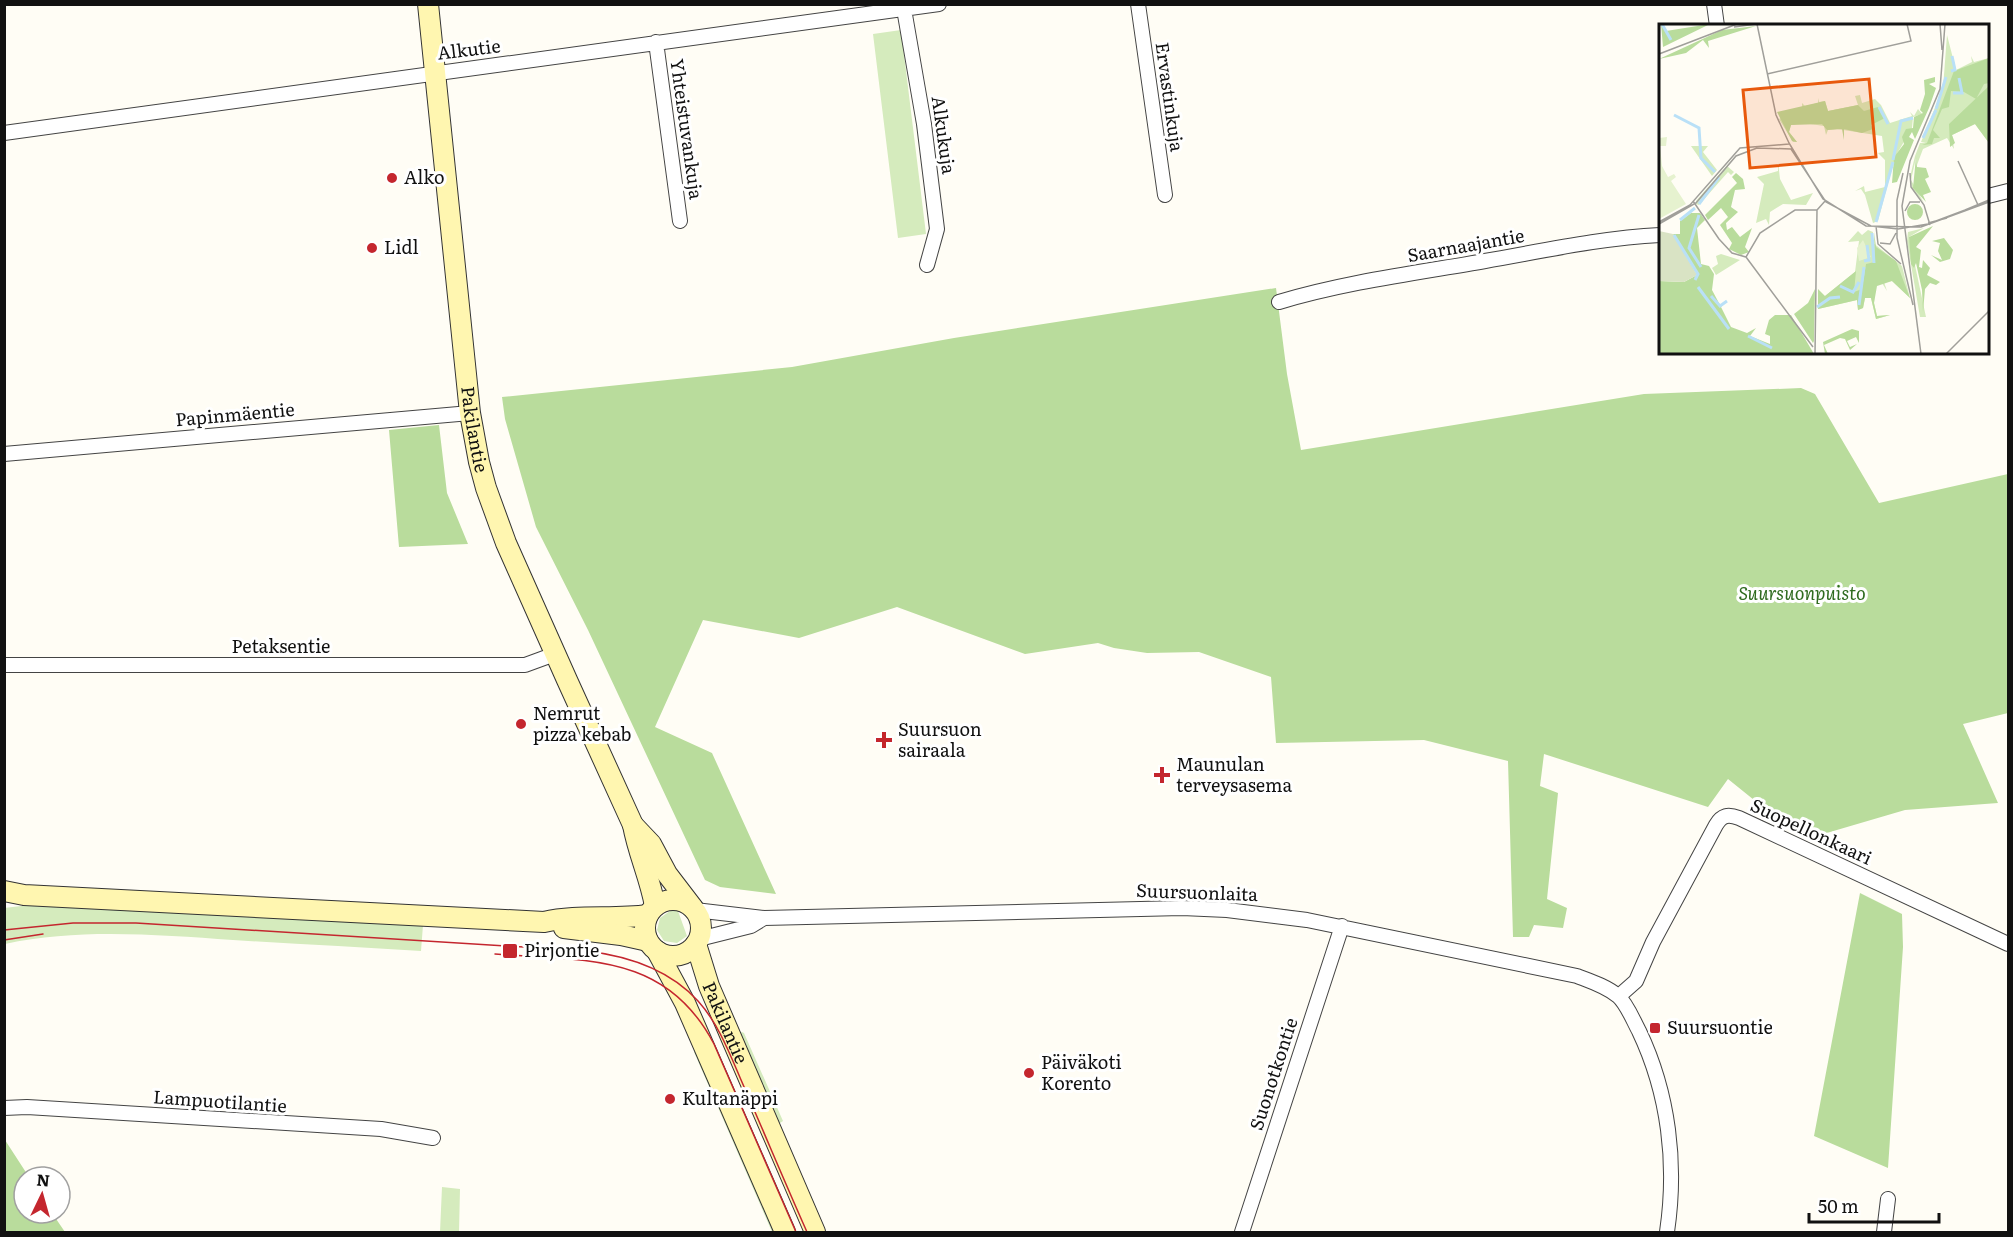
<svg xmlns="http://www.w3.org/2000/svg" width="2013" height="1237" font-family="Literata,serif">
	<style>
		.green { fill: #d5ebbd }
		.forest { fill: #b9dc9c }
		.lines { fill: none; stroke-linecap: round; stroke-linejoin: round }
		.minor-casing { stroke: #444; stroke-width: 16 }
		.secondary-casing { stroke: #333; stroke-width: 22 }
		.minor { stroke: #fff; stroke-width: 14 }
		.secondary { stroke: #fff6b0; stroke-width: 20 }
		.tram { stroke: #c4262e; stroke-width: 1.5 }
		.poi-dot { fill: #c4262e; stroke: #fff; stroke-width: 2 }
		.labels { text-anchor: middle; stroke-width: 6; stroke-linejoin: round; paint-order: stroke }
		.street-label { font-size: 18px; fill: #111; stroke: #fff }
		.poi-label { font-size: 18px; fill: #111; stroke: #fff; text-anchor: start }
		.park-label { font-size: 18px; font-style: italic; fill: #2f6b1f; stroke: #fff }
		.inset-river { fill: none; stroke: #b9e0f7; stroke-width: 3 }
		.inset-road { fill: none; stroke: #a09f9a; stroke-width: 1.5 }
		.view { fill: #e8590c; fill-opacity: 0.15; stroke: #e8590c; stroke-width: 3 }
		.inset-edge { fill: none; stroke: #111; stroke-width: 3 }
	</style>
	<rect width="100%" height="100%" fill="#fffdf5"/>
	<path class="green" d="M 901,30 L 926,234 L 898,238 L 873,34 Z
		M 39,904 L 423,925 L 421,951 C 359,947 296,944 233,940 C 157,935 80,928 5,944 L 4,908 Z
		M 670,911 L 678,911 L 687,936 L 677,943 L 664,941 L 657,930 L 660,918 Z
		M 742,1032 L 744,1033 L 783,1121 L 777,1125 L 738,1034 Z
		M 700,1050 L 780,1232 L 772,1232 L 694,1052 Z
		M 442,1187 L 460,1189 L 459,1232 L 440,1232 Z"/>
	<path class="forest" d="M 1276,288 L 1287,374 L 1301,450 L 1644,394 L 1801,388 L 1815,394 L 1879,503 L 2008,474 L 2008,713 L 1963,724 L 1998,803 L 1905,810 L 1813,837 L 1759,804 L 1728,779 L 1708,807 L 1544,754 L 1540,786 L 1558,793 L 1547,899 L 1567,908 L 1563,928 L 1534,925 L 1529,937 L 1513,937 L 1508,761 L 1424,740 L 1276,743 L 1271,677 L 1199,652 L 1147,653 L 1114,648 L 1098,643 L 1025,654 L 897,607 L 799,638 L 703,620 L 655,727 L 712,753 L 776,894 L 720,887 L 705,880 L 588,630 L 536,527 L 505,419 L 502,397 L 792,367 L 954,338 Z
		M 439,425 L 447,493 L 468,544 L 399,547 L 389,430 Z
		M 1860,893 L 1902,914 L 1903,947 L 1888,1168 L 1814,1136 Z
		M 5,1140 L 29,1177 L 24,1177 L 24,1213 L 52,1213 L 65,1232 L 5,1232 Z"/>
	<g class="lines">
		<g class="minor-casing">
			<path id="minor" d="M 1138,4 L 1165,195
				M 1714,4 L 1717,26
				M 904,9 L 924,124 L 937,229 L 927,265
				M 656,42 L 680,221
				M 4,133 L 939,4
				M 1988,196 L 2008,191
				M 1279,302 C 1346,282 1416,273 1485,261 C 1543,251 1601,238 1660,235
				M 4,454 L 470,413
				M 4,665 L 525,665 L 555,654
				M 695,910 L 764,918 L 1182,908 L 1227,910 L 1307,920 L 1577,976 C 1590,981 1606,986 1618,996 C 1627,1004 1633,1020 1639,1031 C 1669,1094 1677,1164 1667,1232
				M 699,939 L 751,926 L 764,918
				M 1619,996 L 1636,981 L 1653,942 L 1716,825 C 1722,815 1728,814 1739,818 L 2008,944
				M 4,1108 L 27,1107 L 381,1129 L 433,1138
				M 1242,1232 L 1342,926
				M 1884,1232 L 1888,1199"/>
		</g>
		<g class="secondary-casing">
			<g id="secondary">
				<path id="s1" d="M 428,4 L 470,413 L 479,462 L 486,488 L 506,543 L 567,680 L 633,825 C 638,853 650,878 655,906"/>
				<path d="M 633,825 L 651,844 L 667,874 L 693,908"/>
				<path d="M 4,891 L 24,895 L 544,922 C 578,914 613,920 648,915"/>
				<circle cx="673" cy="928" r="28"/>
				<path d="M 564,928 L 621,935 L 648,941"/>
				<path id="s2" d="M 696,944 L 709,986 L 815,1232"/>
				<path d="M 657,951 L 685,1003 L 785,1232"/>
			</g>
		</g>
		<use href="#minor" class="minor"/>
		<use href="#secondary" class="secondary"/>
		<path class="tram" d="M 4,930 L 73,923 L 136,923 L 587,951 C 628,956 669,969 698,1001 C 720,1025 732,1060 745,1089 C 766,1137 786,1185 807,1232
			M 4,940 L 43,934
			M 495,954 C 585,961 666,952 714,1044 L 796,1232"/>
	</g>
	<g class="poi-dot">
		<circle cx="392" cy="178" r="6"/>
		<circle cx="372" cy="248" r="6"/>
		<circle cx="521" cy="724" r="6"/>
		<path d="M881 731h6v6h6v6h-6v6h-6v-6h-6v-6h6z"/>
		<path d="M1159 766h6v6h6v6h-6v6h-6v-6h-6v-6h6z"/>
		<rect x="502" y="943" width="16" height="16" rx="3"/>
		<rect x="1649" y="1022" width="12" height="12" rx="3"/>
		<circle cx="1029" cy="1073" r="6"/>
		<circle cx="670" cy="1099" r="6"/>
	</g>
	<g class="labels">
		<g class="street-label">
			<text transform="translate(469 50) rotate(-7)" y="6">Alkutie</text>
			<text transform="translate(1169 97) rotate(82)" y="6">Ervastinkuja</text>
			<text transform="translate(686 129) rotate(82)" y="6">Yhteistuvankuja</text>
			<text transform="translate(943 135) rotate(82)" y="6">Alkukuja</text>
			<text transform="translate(1466 246) rotate(-10)" y="6">Saarnaajantie</text>
			<text transform="translate(235 415) rotate(-5)" y="6">Papinmäentie</text>
			<text dy="6" stroke="none"><textPath href="#s1" startOffset="428">Pakilantie</textPath></text>
			<text x="281" y="653">Petaksentie</text>
			<text transform="translate(1811 832) rotate(25)" y="6">Suopellonkaari</text>
			<text transform="translate(1197 893) rotate(2)" y="6">Suursuonlaita</text>
			<text dy="6" stroke="none"><textPath href="#s2" startOffset="84">Pakilantie</textPath></text>
			<text transform="translate(1274 1074) rotate(-72)" y="6">Suonotkontie</text>
			<text transform="translate(220 1102) rotate(4)" y="6">Lampuotilantie</text>
		</g>
		<g class="poi-label">
			<text x="404" y="184">Alko</text>
			<text x="384" y="254">Lidl</text>
			<text x="533" y="720">Nemrut<tspan x="533" dy="21">pizza kebab</tspan></text>
			<text x="898" y="736">Suursuon<tspan x="898" dy="21">sairaala</tspan></text>
			<text x="1176" y="771">Maunulan<tspan x="1176" dy="21">terveysasema</tspan></text>
			<text x="524" y="957">Pirjontie</text>
			<text x="1667" y="1034">Suursuontie</text>
			<text x="1041" y="1069">Päiväkoti<tspan x="1041" dy="21">Korento</tspan></text>
			<text x="682" y="1105">Kultanäppi</text>
		</g>
		<g class="park-label">
			<text x="1802" y="600">Suursuonpuisto</text>
		</g>
	</g>
	<g transform="translate(1659 24)">
		<rect width="330" height="330" fill="#fffdf5"/>
		<path d="M 288,11 L 297,46 L 313,38 L 312,32 L 315,38 L 330,34 L 330,119 L 316,100 L 293,111 L 295,125 L 288,114 L 264,125 L 258,141 L 257,134 L 252,156 L 265,179 L 253,165 L 251,153 L 256,132 L 261,119 L 267,119 L 262,118 L 284,64 ZM 201,71 L 203,79 L 216,75 L 222,81 L 231,99 L 253,92 L 251,88 L 255,92 L 259,85 L 263,90 L 254,93 L 253,104 L 236,133 L 219,197 L 214,199 L 206,171 L 202,165 L 196,167 L 205,162 L 206,168 L 226,163 L 226,136 L 219,129 L 225,128 L 223,112 L 178,105 L 169,106 L 167,111 L 165,102 L 144,99 L 132,101 L 130,108 L 138,118 L 134,118 L 120,95 L 143,83 L 143,79 L 146,82 L 159,79 L 159,74 L 160,78 L 166,77 L 169,87 L 199,81 L 196,72 ZM 32,122 L 49,122 L 44,128 L 58,146 L 53,152 ZM 78,130 L 68,142 L 75,148 L 72,151 L 69,148 L 40,181 L 37,180 L 37,177 ZM 119,138 L 121,155 L 132,176 L 154,169 L 147,181 L 124,180 L 111,188 L 110,201 L 107,195 L 97,199 L 105,160 L 98,153 L 119,147 ZM 265,204 L 250,213 L 267,293 L 261,293 L 248,217 L 249,208 ZM 209,206 L 214,208 L 213,218 L 243,242 L 251,274 L 233,257 L 225,258 L 228,267 L 223,259 L 216,260 L 215,279 L 218,292 L 231,291 L 217,295 L 212,274 L 206,274 L 204,284 L 199,286 L 198,276 L 159,285 L 159,271 L 166,272 L 196,248 L 200,217 L 189,218 L 199,207 L 203,211 ZM 62,230 L 81,236 L 57,251 L 53,244 L 59,240 L 57,232 Z" fill="#d5ebbd"/>
		<path d="M 2,0 L 7,7 L 51,0 L 4,23 ZM 97,2 L 49,17 L 50,24 L 44,16 L 27,29 L 0,35 L 63,6 ZM 330,34 L 330,59 L 325,60 L 317,75 L 305,68 L 292,67 L 290,83 L 283,85 L 274,106 L 281,114 L 275,114 L 273,120 L 263,121 L 268,119 L 295,47 ZM 276,53 L 276,58 L 270,60 L 277,64 L 270,84 L 256,115 L 253,108 L 250,113 L 255,116 L 238,158 L 233,159 L 235,133 L 245,120 L 243,113 L 247,105 L 254,104 L 255,93 L 264,89 L 261,86 L 266,70 L 265,56 ZM 330,62 L 330,119 L 316,100 L 293,111 L 296,119 L 291,123 L 290,100 ZM 166,77 L 169,87 L 199,81 L 205,87 L 219,83 L 226,94 L 212,101 L 214,105 L 203,109 L 185,105 L 185,116 L 183,105 L 168,106 L 163,100 L 132,101 L 130,108 L 138,118 L 133,117 L 118,88 ZM 257,133 L 258,143 L 267,144 L 270,153 L 266,155 L 272,168 L 264,171 L 267,178 L 254,164 ZM 77,149 L 84,155 L 86,165 L 76,166 L 72,183 L 79,188 L 67,199 L 68,206 L 73,203 L 81,213 L 93,204 L 86,223 L 90,228 L 82,231 L 70,225 L 73,219 L 61,201 L 69,193 L 62,184 L 49,196 L 46,191 L 78,159 L 73,153 ZM248 188a8 8 0 1 1 16 0a8 8 0 1 1-16 0ZM 32,189 L 41,189 L 46,196 L 38,204 L 42,240 L 50,242 L 55,250 L 53,266 L 61,281 L 68,277 L 62,283 L 72,303 L 88,309 L 97,304 L 91,312 L 111,320 L 111,312 L 106,310 L 110,296 L 116,291 L 132,291 L 155,330 L 0,330 L 0,257 L 25,258 L 38,251 L 14,210 L 21,210 L 21,197 ZM 274,202 L 257,223 L 262,226 L 260,243 L 263,244 L 264,236 L 271,244 L 268,251 L 281,258 L 277,261 L 271,259 L 266,265 L 264,288 L 263,266 L 257,239 L 255,244 L 252,240 L 250,213 ZM 215,208 L 217,223 L 237,237 L 251,274 L 233,257 L 218,262 L 215,279 L 218,292 L 231,291 L 217,295 L 212,274 L 206,274 L 204,284 L 199,286 L 198,276 L 159,285 L 159,265 L 166,272 L 197,247 L 195,268 L 203,265 L 207,240 L 216,238 ZM 285,214 L 294,226 L 291,235 L 281,238 L 272,231 L 283,236 L 279,227 L 281,219 L 273,217 ZM 156,265 L 155,317 L 154,319 L 135,290 L 149,279 ZM 193,305 L 200,307 L 200,319 L 197,313 L 188,317 L 191,323 L 198,320 L 191,326 L 186,315 L 181,314 L 165,321 L 169,330 L 166,330 L 164,318 Z" fill="#b9dc9c"/>
		<path d="M 0,207 L 14,210 L 38,251 L 25,258 L 0,257 Z" fill="#d9e3c4"/>
		<path d="M 8,113 L 7,122 L 1,122 L 3,142 L 9,153 L 15,150 L 17,153 L 12,157 L 27,180 L 0,195 L 0,114 ZM 204,216 L 212,233 L 200,237 L 198,224 Z" fill="#e6f2cf"/>
		<path class="inset-river" d="M 3,0 L 12,16M 292,47 L 296,46 L 293,32M 294,69 L 303,69 L 300,54M 220,83 L 229,100M 277,85 L 287,53M 15,91 L 40,104 L 42,134 L 56,148M 264,114 L 277,86M 234,136 L 242,97 L 254,94M 40,180 L 60,153M 40,191 L 30,224 L 42,243M 21,196 L 36,184M 217,198 L 234,138M 213,209 L 215,239M 15,211 L 39,250 L 36,256M 205,237 L 210,236 L 208,221M 181,262 L 194,268 L 200,258M 39,263 L 70,305M 52,272 L 61,282 L 68,277M 200,281 L 205,243M 158,283 L 171,274 L 181,273M 89,312 L 113,324"/>
		<path class="inset-road" d="M 98,0 L 117,91 L 130,119M 281,0 L 283,26M 75,3 L 97,0M 0,30 L 78,0M 108,50 L 252,17 L 248,0M 130,119 L 164,175 L 207,202 L 262,203 L 330,178M 299,137 L 319,181M 244,149 L 238,176 L 238,214 L 254,281M 251,149 L 252,163 L 265,181 L 271,201M 34,177 L 60,215M 306,186 L 330,176M 246,187 L 251,178 L 261,178M 0,198 L 31,181 L 81,124 L 130,120M 269,199 L 288,194M 0,200 L 37,179 L 77,132 L 98,124 L 132,125 L 167,178 L 212,202 L 239,205 L 269,200 L 330,177M 217,202 L 219,220 L 242,240M 60,215 L 73,229 L 87,233 L 101,209 L 136,186 L 158,186 L 167,176M 221,219 L 231,220 L 237,209M 87,233 L 154,323M 156,330 L 158,186M 262,330 L 243,182 L 251,137 L 281,65 L 286,0M 287,330 L 330,287"/>
		<path class="view" d="M 210,55 L 217,133 L 91,144 L 84,66 Z"/>
		<rect width="330" height="330" class="inset-edge"/>
	</g>
	<rect width="2013" height="1237" fill="none" stroke="#111111" stroke-width="12"/>
	<g transform="translate(42 1195) rotate(5)"><circle r="28" fill="#ffffff" stroke="#a0a0a0" stroke-width="1.5"/>
	<path d="M0-4.5L10 22L0 15L-10 22Z" fill="#c4262e"/>
	<text y="-9" font-size="16" font-weight="bold" text-anchor="middle" fill="#111111">N</text>
	</g>
	<path d="M1809 1213v9h130v-9" fill="none" stroke="#111111" stroke-width="3"/>
	<text x="1818" y="1213" font-size="18" fill="#111111" stroke="#ffffff" stroke-width="4.5" paint-order="stroke">50 m</text>
</svg>
